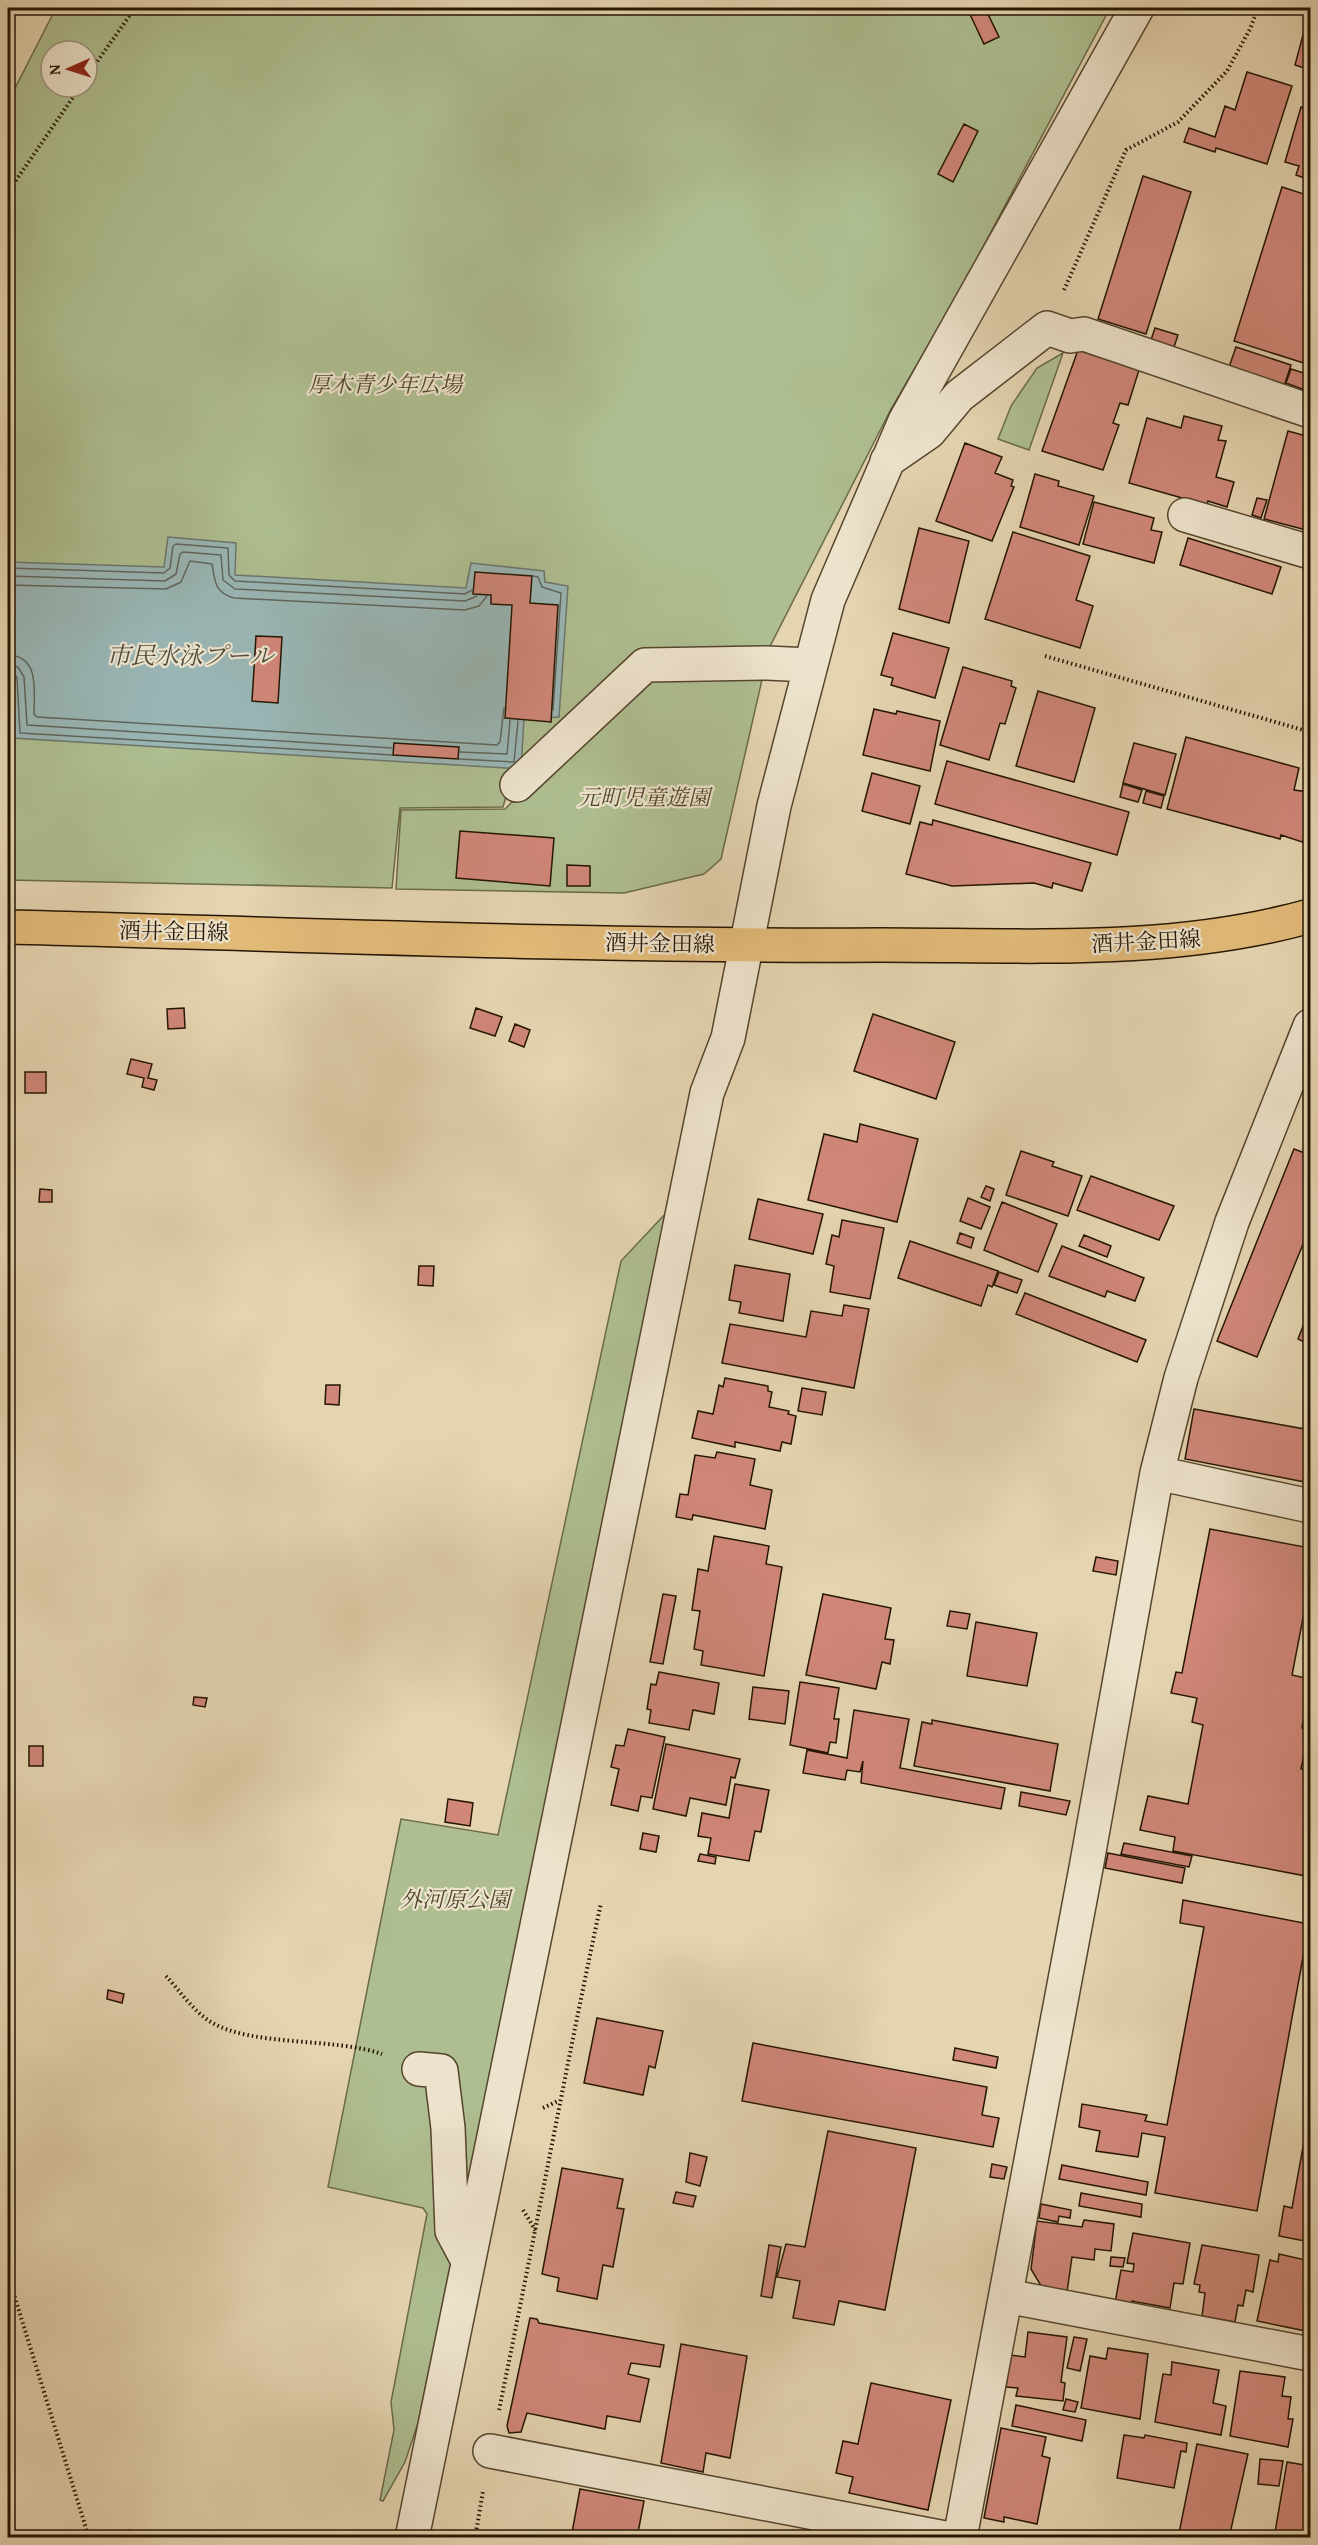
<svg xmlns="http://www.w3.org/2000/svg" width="1318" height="2545" font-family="'Gentium Book Plus','Noto Serif JP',serif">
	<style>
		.green { fill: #aebe90; stroke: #6a6a49; stroke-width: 1.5; fill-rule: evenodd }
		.water { fill: #99b6b5; stroke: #6b766d; stroke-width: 1.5 }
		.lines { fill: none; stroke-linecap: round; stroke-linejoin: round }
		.shore { stroke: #5f665c; stroke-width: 1.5 }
		.building { fill: #d08779; stroke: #251502; stroke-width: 1.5 }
		.minor-casing { stroke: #55452e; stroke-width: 36 }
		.major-casing { stroke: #251502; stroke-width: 36 }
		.path { stroke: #251502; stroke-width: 4; stroke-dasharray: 1.5 3; stroke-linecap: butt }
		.minor { stroke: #ede3cc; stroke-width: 33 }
		.major { stroke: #e2ba78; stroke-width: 33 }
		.labels { text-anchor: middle; stroke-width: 4.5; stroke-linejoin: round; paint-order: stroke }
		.park-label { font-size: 22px; font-style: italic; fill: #4e482d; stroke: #ede3cc }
		.street-label { font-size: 22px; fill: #251502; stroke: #ede3cc }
		.water-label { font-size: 24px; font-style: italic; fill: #4e4d41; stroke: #ede3cc }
	</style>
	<rect width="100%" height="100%" fill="#e4d4b0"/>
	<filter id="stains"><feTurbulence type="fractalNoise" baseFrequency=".00333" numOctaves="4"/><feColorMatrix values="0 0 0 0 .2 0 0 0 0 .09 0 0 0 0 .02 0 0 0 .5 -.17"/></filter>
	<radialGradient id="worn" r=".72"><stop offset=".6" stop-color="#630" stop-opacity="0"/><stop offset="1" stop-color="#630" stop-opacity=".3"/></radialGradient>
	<path class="green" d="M 56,8 L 1110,8 L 957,296 L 891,409 L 764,658 L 643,659 L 510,783 L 503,807 L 400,808 L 392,888 L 8,880 L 8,102 ZM 51,51 L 87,51 L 87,87 L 51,87 Z
		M 1063,353 L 1029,450 L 998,439 L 1011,406 L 1037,368 Z
		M 647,670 L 764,671 L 721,859 L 704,874 L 624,893 L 396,889 L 401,810 L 505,809 Z
		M 668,1211 L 418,2423 L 405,2462 L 383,2501 L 380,2500 L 394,2430 L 391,2402 L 427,2214 L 423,2208 L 328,2187 L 401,1819 L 498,1835 L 621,1261 Z"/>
	<path class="water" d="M 168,537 L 236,543 L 235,575 L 466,588 L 471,563 L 544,571 L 545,582 L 568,586 L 559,717 L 524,719 L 521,769 L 12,738 L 11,678 L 8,677 L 8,562 L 164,567 Z"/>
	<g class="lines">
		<path class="shore" d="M 8,568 L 164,573 L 170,568 L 173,546 L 176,544 L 228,548 L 229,575 L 235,581 L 465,594 L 472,590
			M 8,576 L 165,581 L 176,574 L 180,554 L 183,552 L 221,555 L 223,580 L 235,589 L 465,601 L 477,596
			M 533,576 L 538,577 L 542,587 L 561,593 L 553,710
			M 8,585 L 166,589 L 181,582 L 190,561 L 212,564 C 215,580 214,593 234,598 L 465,610 L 479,606 L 487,596
			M 8,655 C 40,656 34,691 34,714 L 37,717 L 497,745 L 500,742 L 504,708
			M 8,664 L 18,667 L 24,677 L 27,725 L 392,748
			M 8,672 L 14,673 L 17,678 L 20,733 L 392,755
			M 460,752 L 507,754 L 510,720
			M 459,759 L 514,762 L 518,721"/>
	</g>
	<path class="building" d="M 967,8 L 985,8 L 999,37 L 984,44 Z
		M 1310,9 L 1310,70 L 1295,65 Z
		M 1247,72 L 1292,86 L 1267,164 L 1216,148 L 1215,152 L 1184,142 L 1189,128 L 1215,137 L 1225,106 L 1235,110 Z
		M 1301,107 L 1310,110 L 1310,180 L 1296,175 L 1299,166 L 1285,162 Z
		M 964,124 L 978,131 L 953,182 L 938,174 Z
		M 1143,176 L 1191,192 L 1146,334 L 1098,319 Z
		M 1282,187 L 1310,196 L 1310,365 L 1234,341 Z
		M 1155,328 L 1178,335 L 1174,347 L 1151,340 Z
		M 1236,347 L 1291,365 L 1284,386 L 1229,367 Z
		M 1078,350 L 1139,370 L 1128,405 L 1120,403 L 1113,423 L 1119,425 L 1103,470 L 1042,451 Z
		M 1291,369 L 1310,375 L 1310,392 L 1286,383 Z
		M 1184,416 L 1222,426 L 1218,440 L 1226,441 L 1216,477 L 1234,482 L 1227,507 L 1208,501 L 1207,505 L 1129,483 L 1147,418 L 1181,428 Z
		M 1288,431 L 1310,437 L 1310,531 L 1264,519 Z
		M 965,443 L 1002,457 L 995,473 L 1013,480 L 1011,486 L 1014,487 L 992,541 L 936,521 Z
		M 1035,474 L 1059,481 L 1058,486 L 1094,496 L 1079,545 L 1020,527 Z
		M 1257,498 L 1267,500 L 1261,518 L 1252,515 Z
		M 1094,502 L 1154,518 L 1151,530 L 1162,532 L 1154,563 L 1083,544 Z
		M 919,528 L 969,541 L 949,623 L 899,609 Z
		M 1013,532 L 1090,556 L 1076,600 L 1093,606 L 1080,648 L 985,619 Z
		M 1188,538 L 1281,567 L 1272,594 L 1180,565 Z
		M 475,572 L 532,576 L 530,603 L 558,605 L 551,722 L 505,718 L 512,605 L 491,604 L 491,595 L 473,594 Z
		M 893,633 L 949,648 L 935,698 L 891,685 L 893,678 L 881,675 Z
		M 256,636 L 282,637 L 278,703 L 252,701 Z
		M 963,667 L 1012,681 L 1011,686 L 1016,688 L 1005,724 L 1000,723 L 989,760 L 940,745 Z
		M 1038,691 L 1095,708 L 1074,782 L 1016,766 Z
		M 874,709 L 896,714 L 897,711 L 940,721 L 930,771 L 863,755 Z
		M 1186,737 L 1299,768 L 1294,790 L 1310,792 L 1310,833 L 1302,842 L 1281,835 L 1280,839 L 1167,809 Z
		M 394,743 L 459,747 L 458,759 L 393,755 Z
		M 1134,743 L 1176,754 L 1165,795 L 1123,783 Z
		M 947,761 L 1129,812 L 1117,855 L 935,804 Z
		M 872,773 L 920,786 L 910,824 L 862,811 Z
		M 1123,784 L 1142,790 L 1138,802 L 1120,797 Z
		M 1146,791 L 1164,796 L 1161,808 L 1143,803 Z
		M 933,820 L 1091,863 L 1082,891 L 1053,883 L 1052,888 L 1034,883 L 952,886 L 906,874 L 920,822 L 932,825 Z
		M 460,831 L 554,838 L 550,886 L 456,878 Z
		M 567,865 L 590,866 L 590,886 L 567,886 Z
		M 184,1008 L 185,1028 L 168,1029 L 167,1009 Z
		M 476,1008 L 502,1017 L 495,1036 L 470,1028 Z
		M 873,1014 L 955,1042 L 936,1099 L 854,1071 Z
		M 515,1024 L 530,1030 L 524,1047 L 509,1041 Z
		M 131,1059 L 152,1064 L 148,1078 L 157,1080 L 154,1090 L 142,1087 L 144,1078 L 127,1074 Z
		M 25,1072 L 46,1072 L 46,1093 L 25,1093 Z
		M 860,1124 L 918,1139 L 897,1222 L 808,1200 L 824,1134 L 857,1142 Z
		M 1294,1149 L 1310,1155 L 1310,1227 L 1257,1357 L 1217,1341 Z
		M 1021,1151 L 1054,1162 L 1052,1166 L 1082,1176 L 1068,1216 L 1006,1195 Z
		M 1091,1176 L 1174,1206 L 1159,1240 L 1077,1210 Z
		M 986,1186 L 994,1189 L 990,1201 L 981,1197 Z
		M 40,1189 L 52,1190 L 52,1202 L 39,1202 Z
		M 968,1198 L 990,1207 L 981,1229 L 960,1221 Z
		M 758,1199 L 823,1214 L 813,1254 L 749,1239 Z
		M 1002,1202 L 1057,1224 L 1038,1272 L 984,1250 Z
		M 842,1220 L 884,1228 L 870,1299 L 830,1292 L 834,1266 L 826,1264 L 832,1235 L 839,1237 Z
		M 960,1233 L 974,1238 L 971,1248 L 957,1243 Z
		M 1084,1235 L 1111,1246 L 1107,1257 L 1079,1246 Z
		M 910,1241 L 998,1271 L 992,1287 L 988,1285 L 981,1306 L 898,1278 Z
		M 1062,1246 L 1144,1278 L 1135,1301 L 1107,1291 L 1105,1297 L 1049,1276 Z
		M 735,1265 L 790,1274 L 783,1321 L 739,1313 L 741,1302 L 729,1300 Z
		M 419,1266 L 434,1266 L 433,1286 L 418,1285 Z
		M 999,1272 L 1022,1280 L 1017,1293 L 994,1285 Z
		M 1025,1293 L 1146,1340 L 1137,1362 L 1016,1314 Z
		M 844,1305 L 869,1309 L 854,1388 L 722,1363 L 730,1324 L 806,1337 L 811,1311 L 842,1316 Z
		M 1310,1309 L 1310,1345 L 1298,1339 Z
		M 725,1378 L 768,1386 L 768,1391 L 772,1392 L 769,1407 L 789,1411 L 788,1414 L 796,1416 L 791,1444 L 782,1442 L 780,1451 L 735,1442 L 735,1447 L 692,1438 L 698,1411 L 713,1414 L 719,1385 L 723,1387 Z
		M 326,1385 L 340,1385 L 339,1405 L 325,1404 Z
		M 802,1388 L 826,1392 L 822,1415 L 798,1411 Z
		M 1194,1409 L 1310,1430 L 1310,1483 L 1185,1459 Z
		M 717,1452 L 755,1459 L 750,1485 L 772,1490 L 765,1529 L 693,1515 L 692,1520 L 676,1517 L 680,1494 L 688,1495 L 695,1455 L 715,1458 Z
		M 1210,1529 L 1310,1548 L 1310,1582 L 1292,1675 L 1310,1679 L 1302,1728 L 1310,1730 L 1310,1741 L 1307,1740 L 1301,1769 L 1310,1771 L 1310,1854 L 1306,1876 L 1173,1851 L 1175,1837 L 1140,1830 L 1148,1796 L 1188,1804 L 1203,1725 L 1192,1722 L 1197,1698 L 1171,1693 L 1176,1672 L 1182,1673 Z
		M 714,1536 L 769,1546 L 766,1564 L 782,1567 L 764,1676 L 701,1665 L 703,1651 L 694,1649 L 700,1611 L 692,1610 L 698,1569 L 708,1571 Z
		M 1096,1557 L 1118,1561 L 1116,1575 L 1093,1571 Z
		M 663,1594 L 676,1596 L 663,1664 L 650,1662 Z
		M 823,1594 L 891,1608 L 885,1639 L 894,1640 L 890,1664 L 882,1662 L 876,1689 L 806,1675 Z
		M 950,1611 L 970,1614 L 967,1629 L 947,1626 Z
		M 976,1622 L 1037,1633 L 1027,1686 L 967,1676 Z
		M 659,1672 L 719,1683 L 714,1714 L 693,1710 L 689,1730 L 649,1723 L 651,1710 L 647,1709 L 651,1684 L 656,1685 Z
		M 800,1682 L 839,1688 L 834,1719 L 839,1719 L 836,1743 L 830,1742 L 828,1753 L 790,1745 Z
		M 753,1687 L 789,1691 L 785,1724 L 749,1719 Z
		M 194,1697 L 207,1698 L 205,1707 L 193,1705 Z
		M 854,1710 L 909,1719 L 900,1768 L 1005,1788 L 1001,1809 L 861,1783 L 863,1761 L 860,1772 L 847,1770 L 845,1780 L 803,1773 L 807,1750 L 847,1758 Z
		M 932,1720 L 1058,1744 L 1050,1791 L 914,1766 L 922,1722 L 932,1724 Z
		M 628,1729 L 665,1737 L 652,1798 L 641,1796 L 638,1811 L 611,1805 L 619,1769 L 611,1767 L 616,1745 L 624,1746 Z
		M 666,1744 L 740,1759 L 735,1778 L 731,1777 L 726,1805 L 690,1798 L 686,1816 L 653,1809 Z
		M 29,1746 L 43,1746 L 43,1766 L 29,1766 Z
		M 735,1784 L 769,1790 L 761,1832 L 755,1831 L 749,1861 L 708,1854 L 711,1838 L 698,1836 L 702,1813 L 729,1818 Z
		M 1021,1792 L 1070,1801 L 1066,1815 L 1019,1806 Z
		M 448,1799 L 473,1803 L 470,1826 L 445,1822 Z
		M 643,1833 L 659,1836 L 656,1852 L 640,1849 Z
		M 1124,1843 L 1192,1856 L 1189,1867 L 1121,1854 Z
		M 1108,1853 L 1185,1868 L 1182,1883 L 1105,1868 Z
		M 700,1854 L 716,1857 L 715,1864 L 698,1861 Z
		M 1183,1900 L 1309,1924 L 1257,2211 L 1155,2193 L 1165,2137 L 1142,2133 L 1138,2157 L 1096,2151 L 1100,2131 L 1079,2127 L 1082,2104 L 1147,2115 L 1145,2121 L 1167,2125 L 1204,1927 L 1180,1923 Z
		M 108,1990 L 124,1994 L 122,2003 L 107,1999 Z
		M 597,2018 L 663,2031 L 655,2068 L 649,2066 L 643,2095 L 584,2083 Z
		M 753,2043 L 987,2087 L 982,2115 L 999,2118 L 993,2147 L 742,2101 Z
		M 955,2048 L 998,2057 L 996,2068 L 953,2060 Z
		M 1310,2076 L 1310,2242 L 1279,2236 L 1284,2206 L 1292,2208 L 1310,2108 L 1305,2107 Z
		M 828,2131 L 916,2148 L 885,2310 L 839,2301 L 834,2325 L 793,2318 L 800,2281 L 777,2277 L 786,2244 L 805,2247 Z
		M 690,2153 L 707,2157 L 700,2186 L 686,2182 Z
		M 992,2164 L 1007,2167 L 1004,2179 L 990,2177 Z
		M 1062,2165 L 1148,2182 L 1146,2195 L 1059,2179 Z
		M 562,2168 L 623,2179 L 617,2208 L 624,2209 L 613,2267 L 603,2265 L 597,2299 L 557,2291 L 559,2278 L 542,2274 Z
		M 676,2192 L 696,2196 L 693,2207 L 673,2203 Z
		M 1081,2193 L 1142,2204 L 1141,2217 L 1079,2206 Z
		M 1041,2204 L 1071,2210 L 1070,2218 L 1059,2216 L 1058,2222 L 1039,2218 Z
		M 1084,2220 L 1114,2224 L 1111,2251 L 1095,2249 L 1094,2260 L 1072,2257 L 1067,2292 L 1043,2289 L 1031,2269 L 1037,2221 L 1082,2227 Z
		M 1133,2233 L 1190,2243 L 1183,2284 L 1174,2283 L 1170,2308 L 1132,2301 L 1131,2306 L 1115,2303 L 1121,2270 L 1133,2272 L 1134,2264 L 1127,2263 Z
		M 769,2245 L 781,2247 L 772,2298 L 761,2296 Z
		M 1202,2245 L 1259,2255 L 1253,2292 L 1246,2290 L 1243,2306 L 1238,2305 L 1235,2322 L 1202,2316 L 1205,2293 L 1199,2292 L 1200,2285 L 1194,2284 Z
		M 1279,2254 L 1310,2261 L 1310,2310 L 1306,2331 L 1257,2321 L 1270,2260 L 1278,2262 Z
		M 1111,2257 L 1125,2258 L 1123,2267 L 1110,2266 Z
		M 530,2318 L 537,2319 L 539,2323 L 664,2345 L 660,2367 L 631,2363 L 628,2374 L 649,2379 L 640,2422 L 607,2416 L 605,2429 L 527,2413 L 521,2432 L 509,2433 L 507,2426 Z
		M 1028,2332 L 1067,2337 L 1061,2382 L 1065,2383 L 1063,2401 L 1016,2396 L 1018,2388 L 1006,2387 L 1010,2355 L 1025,2357 Z
		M 1074,2337 L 1087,2339 L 1080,2371 L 1067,2368 Z
		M 681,2344 L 747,2356 L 730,2458 L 706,2453 L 703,2472 L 661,2463 Z
		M 1108,2348 L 1148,2354 L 1140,2419 L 1081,2408 L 1090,2356 L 1106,2359 Z
		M 1172,2362 L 1219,2370 L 1213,2403 L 1226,2406 L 1221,2435 L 1155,2422 L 1163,2374 L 1171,2375 Z
		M 1240,2371 L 1285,2377 L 1282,2396 L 1291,2397 L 1288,2419 L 1293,2419 L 1288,2447 L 1230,2436 Z
		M 871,2383 L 951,2400 L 928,2510 L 849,2493 L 853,2477 L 836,2473 L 843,2441 L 858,2444 Z
		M 1066,2399 L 1078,2402 L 1075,2412 L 1063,2410 Z
		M 1310,2402 L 1310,2441 L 1304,2439 Z
		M 1016,2405 L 1086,2420 L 1082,2441 L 1012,2426 Z
		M 1001,2428 L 1046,2437 L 1042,2456 L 1050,2458 L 1037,2524 L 1004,2517 L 1004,2522 L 984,2518 Z
		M 1124,2435 L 1144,2438 L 1145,2435 L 1187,2443 L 1186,2452 L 1181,2451 L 1174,2488 L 1117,2478 Z
		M 1197,2444 L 1248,2454 L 1229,2538 L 1178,2538 Z
		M 1260,2459 L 1283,2461 L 1279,2486 L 1258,2484 Z
		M 1287,2462 L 1310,2466 L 1310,2538 L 1274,2538 Z
		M 580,2489 L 644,2501 L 637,2538 L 571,2538 Z
		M 131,2530 L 133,2538 L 115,2538 L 114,2534 Z"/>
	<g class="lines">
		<g class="minor-casing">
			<path id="minor" d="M 887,461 L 929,432 L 959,396 L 1047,328 L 1070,336 L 1084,334 L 1310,411
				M 1185,515 L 1310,552
				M 517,785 L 645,665 L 767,663 L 809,665
				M 1157,1473 L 1310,1506
				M 419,2069 L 441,2071 L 448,2128 L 452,2231 L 467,2259
				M 1006,2296 L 1310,2354
				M 490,2451 L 945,2538
				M 412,2538 L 707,1093 L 728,1038 L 774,806 L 828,600 L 905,421 L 1137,8
				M 960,2538 L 1086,1868 L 1157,1473 L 1181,1378 L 1232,1222 L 1310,1026"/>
		</g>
		<g class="major-casing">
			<path id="major" d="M 8,927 C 298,934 589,947 880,945 C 1024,945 1170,955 1310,916"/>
		</g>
		<path class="path" d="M 87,76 L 135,8
			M 8,192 L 80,87
			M 1064,290 L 1126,150 L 1178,122 L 1227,71 L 1250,29 L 1258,8
			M 1045,656 L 1310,732
			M 166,1976 C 179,1990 194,2012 211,2022 C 252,2047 333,2037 382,2054
			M 543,2108 L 558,2101
			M 523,2210 L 536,2231
			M 8,2275 L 89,2538
			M 499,2410 C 534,2241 565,2071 601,1903
			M 475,2538 L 483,2491"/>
		<use href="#minor" class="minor"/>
		<use href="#major" class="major"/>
	</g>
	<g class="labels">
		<g class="park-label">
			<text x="385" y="392">厚木青少年広場</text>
			<text x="644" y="805">元町児童遊園</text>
			<text x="455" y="1907">外河原公園</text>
		</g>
		<g class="street-label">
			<text transform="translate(174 931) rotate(1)" y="8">酒井金田線</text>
			<text transform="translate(1146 941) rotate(-3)" y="8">酒井金田線</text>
			<text transform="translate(660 943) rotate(1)" y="8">酒井金田線</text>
		</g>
		<g class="water-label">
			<text x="190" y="664">市民水泳プール</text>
		</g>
	</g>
	<rect width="1318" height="2545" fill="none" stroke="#e4d4b0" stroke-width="30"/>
	<rect x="9" y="9" width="1300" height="2527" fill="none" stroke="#251502" stroke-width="3"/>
	<rect x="15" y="15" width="1288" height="2515" fill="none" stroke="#251502" stroke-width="1.5"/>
	<g transform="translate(69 69) rotate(267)"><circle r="28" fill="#ede3cc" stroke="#9d917b" stroke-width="1.5"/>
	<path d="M0-4.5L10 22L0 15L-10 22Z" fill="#8f2418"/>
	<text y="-9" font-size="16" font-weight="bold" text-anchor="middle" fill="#251502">N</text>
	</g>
	<rect width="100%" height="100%" filter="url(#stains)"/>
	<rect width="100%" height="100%" fill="url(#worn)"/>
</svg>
